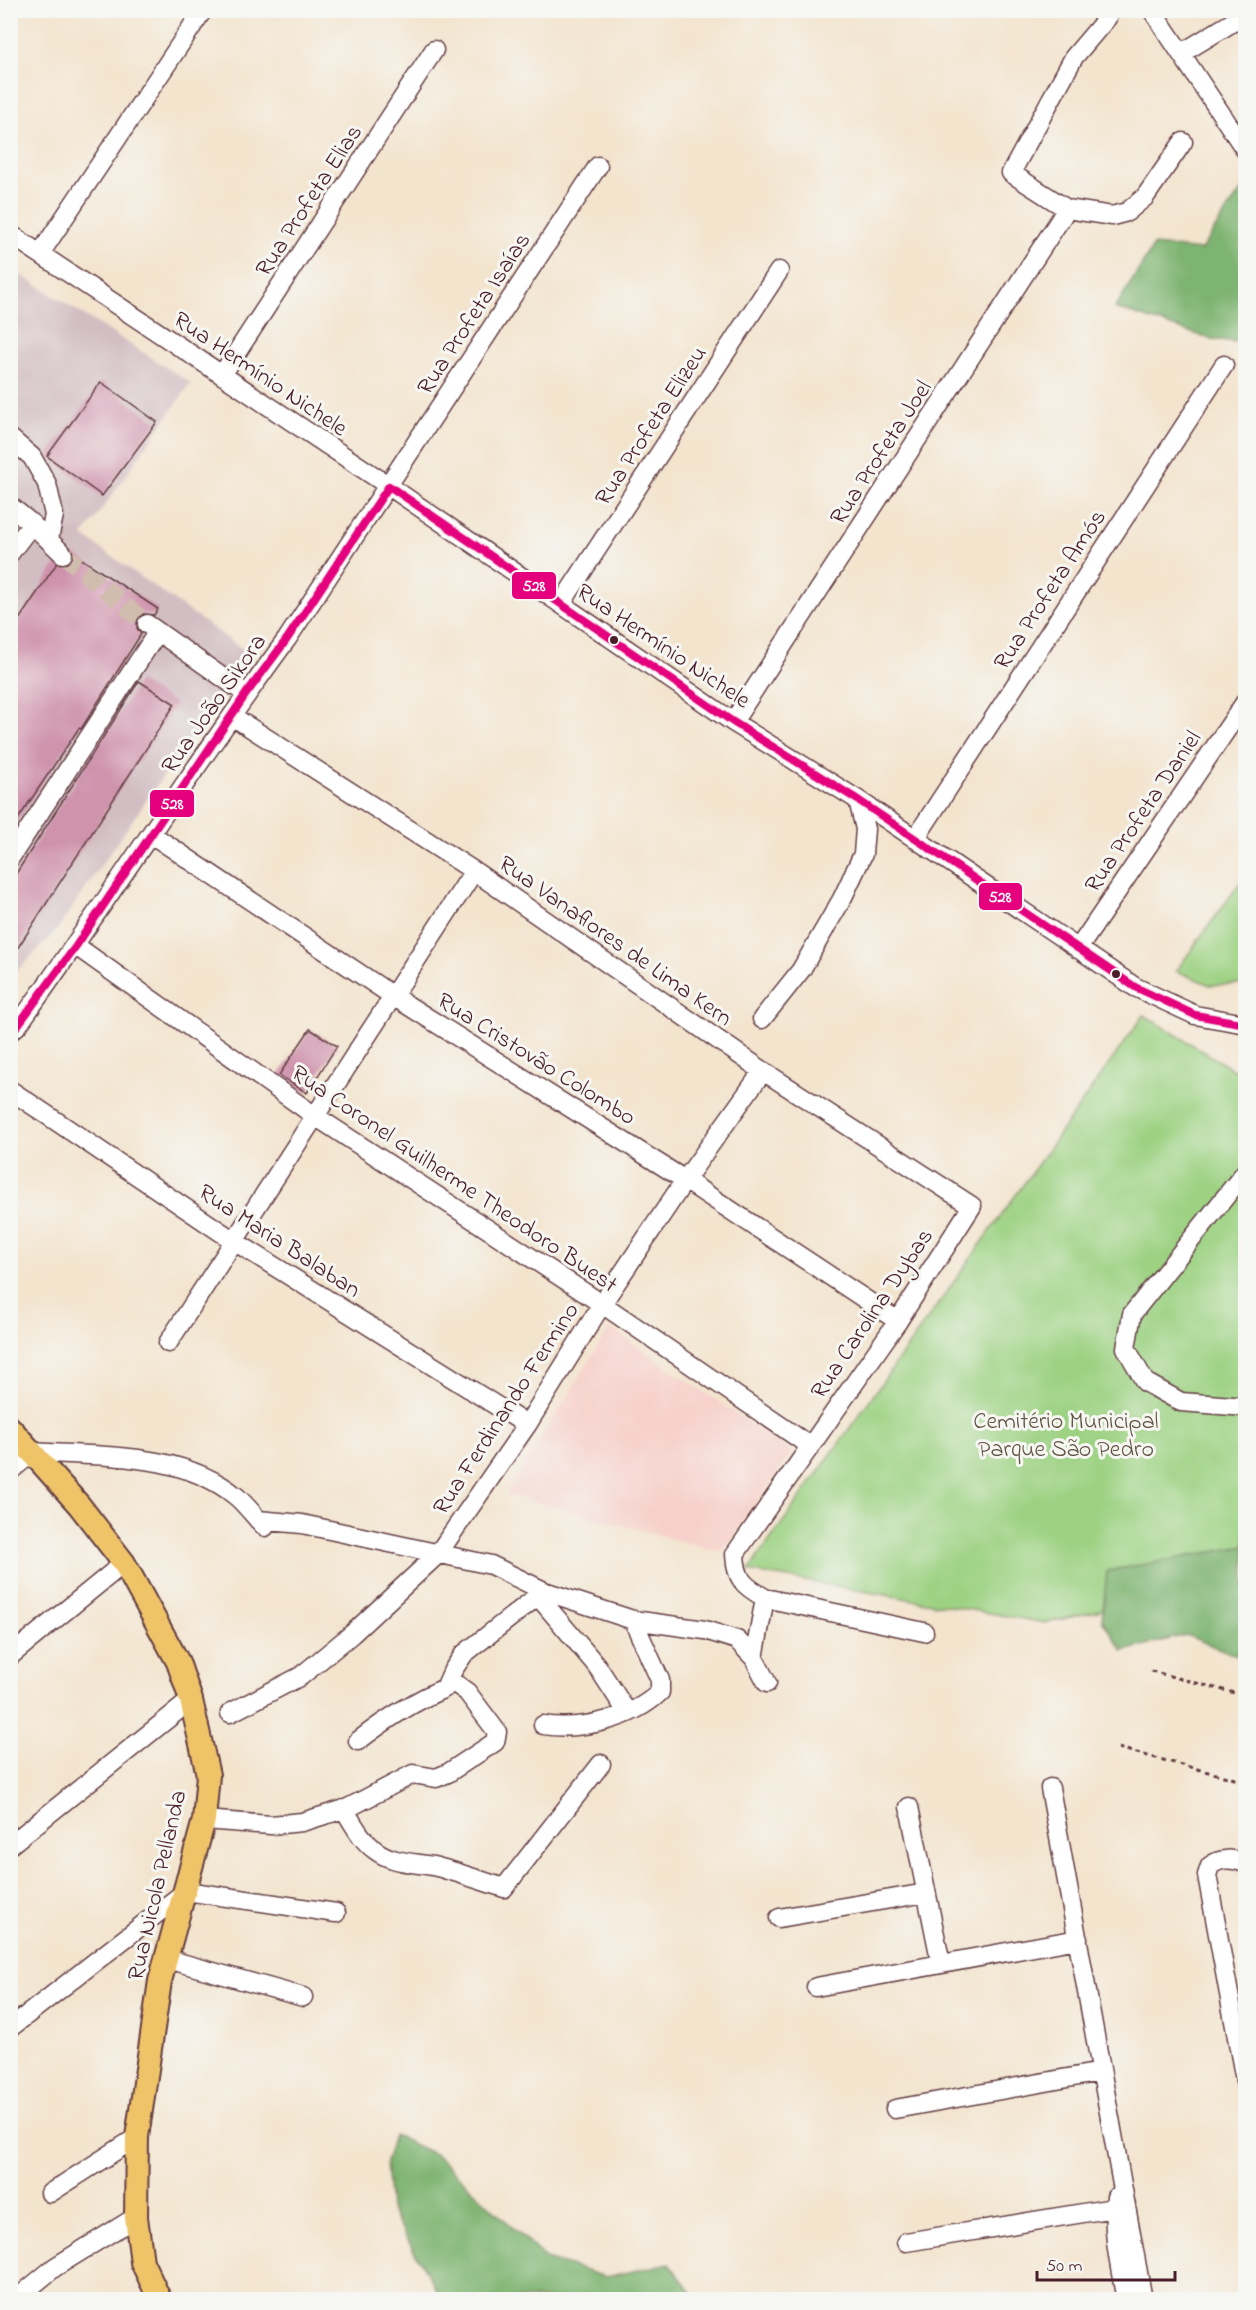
<svg xmlns="http://www.w3.org/2000/svg" width="1256" height="2310" font-family="'Indie Flower',sans-serif">
	<style>
		.built { fill: #f7d0ca }
		.industrial { fill: #d2bec2 }
		.green { fill: #9dd283; stroke: #747857; stroke-width: 1.5 }
		.forest { fill: #7eb471; stroke: #646a4e; stroke-width: 1.5 }
		.building { fill: #cf93ac }
		.lines { fill: none; stroke-linecap: round; stroke-linejoin: round }
		.minor-tunnel { stroke: #d1bdad; stroke-width: 18; stroke-dasharray: 18 9; stroke-linecap: butt }
		.minor-casing { stroke: #633d43; stroke-width: 21 }
		.major-casing { stroke: #633d43; stroke-width: 26 }
		.path { stroke: #633d43; stroke-width: 3; stroke-dasharray: 4.5 4.5; stroke-linecap: butt }
		.minor { stroke: #fff; stroke-width: 18 }
		.major { stroke: #efc469; stroke-width: 22 }
		.bus-1-casing { stroke: #f6f6f2; stroke-width: 12 }
		.bus-1 { stroke: #e5007d; stroke-width: 8 }
		.bus-dot { fill: #4a1f2b; stroke: #f6f6f2; stroke-width: 2 }
		.labels { text-anchor: middle; stroke-width: 6; stroke-linejoin: round; paint-order: stroke }
		.street-label { font-size: 24px; fill: #4a1f2b; stroke: #f6f6f2 }
		.park-label { font-size: 24px; fill: #635545; stroke: #f6f6f2 }
		.line-badge { stroke: #f6f6f2; stroke-width: 2 }
		.badge-label { font-size: 16px; text-anchor: middle; font-weight: bold; fill: #fff }
	</style>
	<rect width="100%" height="100%" fill="#f6f6f2"/>
	<filter id="ink" filterUnits="userSpaceOnUse"><feTurbulence type="fractalNoise" baseFrequency=".0167" numOctaves="2"/><feDisplacementMap in="SourceGraphic" scale="12" xChannelSelector="R" yChannelSelector="G"/><feConvolveMatrix kernelMatrix="1 2 1 2 8 2 1 2 1" color-interpolation-filters="sRGB"/></filter>
	<filter id="wash" filterUnits="userSpaceOnUse"><feTurbulence type="fractalNoise" baseFrequency=".008" numOctaves="4" result="noise"/><feDisplacementMap in="SourceGraphic" scale="24" xChannelSelector="R" yChannelSelector="G"/><feGaussianBlur stdDeviation="1.35" result="paint"/><feColorMatrix in="noise" values="0 0 0 0 0 0 0 0 0 0 0 0 0 0 0 0 0 1.4 0 .05"/><feComposite in="paint" operator="in"/></filter>
	<g filter="url(#wash)">
		<rect width="100%" height="100%" fill="#f3e4ce"/>
		<path class="built" d="M 610,1328 L 792,1452 L 722,1552 L 506,1494 Z"/>
		<path class="industrial" d="M 21,275 L 191,383 L 83,536 L 248,653 L 56,931 L 11,977 L 10,289 Z"/>
		<path class="green" d="M 1245,876 L 1245,984 L 1210,985 L 1176,971 Z
			M 1144,1015 L 1245,1077 L 1245,1576 L 1046,1623 L 748,1571 Z"/>
		<path class="forest" d="M 1245,186 L 1245,343 L 1211,339 L 1115,308 L 1154,245 L 1201,250 L 1228,209 Z
			M 1245,1546 L 1245,1659 L 1186,1635 L 1123,1651 L 1102,1620 L 1107,1571 Z
			M 394,2135 L 436,2155 L 546,2259 L 606,2277 L 669,2263 L 697,2299 L 442,2299 L 390,2209 L 386,2162 Z"/>
		<g id="blocks">
			<path class="building" d="M 101,382 L 157,422 L 102,496 L 47,456 Z
				M 74,554 L 158,609 L 154,615 L 143,614 L 138,618 L 137,628 L 141,634 L 81,729 L 79,728 L 10,831 L 10,633 L 57,563 L 67,565 L 71,561 Z
				M 139,681 L 175,704 L 10,960 L 10,883 Z
				M 310,1029 L 337,1046 L 307,1093 L 279,1075 Z"/>
		</g>
	</g>
	<g filter="url(#ink)">
		<use href="#blocks" fill-opacity="0" stroke="#633d43" stroke-width="1.5"/>
		<g class="lines">
			<path class="minor-tunnel" d="M 63,554 L 147,624"/>
			<g class="minor-casing">
				<path id="minor" d="M 1152,10 L 1246,151
					M 1107,18 L 1074,57 L 1011,173 L 1067,209 L 1112,216 L 1127,212 L 1145,197 L 1183,142
					M 1182,53 L 1246,14
					M 10,234 L 389,486 L 733,722 L 858,800 L 1135,987 L 1195,1015 L 1246,1024
					M 40,254 L 203,10
					M 222,375 L 434,50
					M 10,438 L 32,457 L 47,484 L 54,515 L 49,539
					M 10,506 L 32,524 L 63,554
					M 10,553 L 32,524
					M 561,604 L 779,271
					M 147,624 L 246,694
					M 232,716 L 474,871 L 763,1071 L 972,1206 L 898,1321 L 735,1554 C 736,1580 744,1586 765,1598 L 754,1658
					M 733,722 L 1067,209
					M 151,834 L 393,996 L 685,1180 L 898,1321
					M 915,839 L 1224,365
					M 10,858 L 157,633
					M 76,946 L 315,1116 L 602,1304 L 810,1446
					M 1078,949 L 1246,701
					M 762,1019 L 801,970 L 842,899 L 863,854 L 865,829 L 858,800
					M 10,1032 L 18,1025 C 110,898 194,765 287,639 L 598,166
					M 10,1090 L 234,1241 L 527,1425
					M 1246,1171 L 1132,1314 L 1126,1348 L 1145,1382 L 1181,1402 L 1246,1407
					M 168,1343 L 474,871
					M 10,1471 L 33,1452 C 100,1457 182,1451 237,1497 C 247,1506 256,1518 265,1527
					M 258,1520 L 302,1524 L 491,1565 L 544,1591 L 633,1620 L 705,1630 L 737,1640 L 754,1658 L 767,1683
					M 538,1596 L 597,1666 L 627,1712
					M 765,1598 L 924,1632
					M 10,1656 L 124,1563
					M 230,1713 L 301,1676 L 352,1634 L 437,1555 L 527,1425 L 602,1304 L 685,1180 L 763,1071
					M 543,1725 C 580,1731 632,1719 660,1692 L 660,1680 L 633,1620
					M 358,1741 C 385,1720 412,1702 445,1688 L 453,1670 L 464,1654 L 544,1591
					M 1050,1788 L 1143,2300
					M 909,1807 L 941,1964
					M 344,1809 C 353,1823 361,1840 375,1850 C 393,1864 416,1862 437,1867 C 460,1873 482,1881 504,1888 L 601,1764
					M 204,1820 L 271,1825 L 302,1822 L 348,1808 L 413,1774 L 436,1778 L 448,1773 L 495,1742 L 497,1732 L 467,1692 L 449,1679
					M 10,1845 L 191,1700
					M 1246,1863 C 1233,1859 1221,1857 1210,1866 L 1207,1875 L 1246,2086
					M 779,1918 L 926,1893
					M 167,1959 L 303,1997
					M 816,1987 L 1078,1939
					M 10,2028 L 186,1891 L 336,1913
					M 895,2109 L 1101,2072
					M 50,2193 L 137,2137
					M 1116,2197 C 1111,2230 1120,2267 1126,2300
					M 906,2242 L 1126,2206
					M 15,2300 L 55,2267 L 136,2217"/>
			</g>
			<g class="major-casing">
				<path id="major" d="M 10,1428 L 79,1505 L 124,1563 L 178,1662 L 191,1700 L 208,1775 L 204,1820 L 160,1981 L 137,2137 L 136,2217 L 142,2262 L 160,2300"/>
			</g>
			<path class="path" d="M 1151,1671 L 1246,1696
				M 1118,1748 L 1246,1782"/>
			<use href="#minor" class="minor"/>
			<use href="#major" class="major"/>
			<g class="bus-1-casing">
				<path id="bus-1" d="M 10,1032 L 18,1025 L 76,946 L 246,694 L 287,639 L 389,486 L 733,722 L 858,800 L 1135,987 L 1195,1015 L 1246,1024"/>
			</g>
			<use href="#bus-1" class="bus-1"/>
		</g>
	</g>
	<g class="bus-dot">
		<circle cx="614" cy="640" r="5"/>
		<circle cx="1116" cy="974" r="5"/>
	</g>
	<g class="labels">
		<g class="street-label">
			<text transform="translate(308 200) rotate(-57)" y="8">Rua Profeta Elias</text>
			<text transform="translate(473 313) rotate(-57)" y="8">Rua Profeta Isaías</text>
			<text transform="translate(261 373) rotate(34)" y="8">Rua Hermínio Nichele</text>
			<text transform="translate(650 425) rotate(-57)" y="8">Rua Profeta Elizeu</text>
			<text transform="translate(880 452) rotate(-57)" y="8">Rua Profeta Joel</text>
			<text transform="translate(1049 589) rotate(-57)" y="8">Rua Profeta Amós</text>
			<text transform="translate(664 645) rotate(34)" y="8">Rua Hermínio Nichele</text>
			<text transform="translate(213 703) rotate(-55)" y="8">Rua João Sikora</text>
			<text transform="translate(1142 811) rotate(-56)" y="8">Rua Profeta Daniel</text>
			<text transform="translate(616 940) rotate(35)" y="8">Rua Vanaflores de Lima Kern</text>
			<text transform="translate(537 1058) rotate(32)" y="8">Rua Cristovão Colombo</text>
			<text transform="translate(455 1178) rotate(34)" y="8">Rua Coronel Guilherme Theodoro Buest</text>
			<text transform="translate(280 1240) rotate(33)" y="8">Rua Maria Balaban</text>
			<text transform="translate(871 1313) rotate(-56)" y="8">Rua Carolina Dybas</text>
			<text transform="translate(505 1408) rotate(-57)" y="8">Rua Ferdinando Fermino</text>
			<text transform="translate(156 1885) rotate(-77)" y="8">Rua Nicola Pellanda</text>
		</g>
		<g class="park-label">
			<text x="1066" y="1428">Cemitério Municipal<tspan x="1066" dy="28">Parque São Pedro</tspan></text>
		</g>
	</g>
	<g class="line-badge">
		<rect x="511" y="571" width="46" height="29" rx="6" fill="#e5007d"/>
		<rect x="149" y="789" width="46" height="29" rx="6" fill="#e5007d"/>
		<rect x="978" y="882" width="45" height="29" rx="6" fill="#e5007d"/>
	</g>
	<g class="badge-label">
		<text x="534" y="591">528</text>
		<text x="172" y="809">528</text>
		<text x="1000" y="902">528</text>
	</g>
	<rect width="1256" height="2310" fill="none" stroke="#f6f6f2" stroke-width="36"/>
	<path d="M1037 2271v9h138v-9" fill="none" stroke="#4a1f2b" stroke-width="3"/>
	<text x="1046" y="2271" font-size="18" fill="#4a1f2b" stroke="#f6f6f2" stroke-width="4.5" paint-order="stroke">50 m</text>
</svg>
